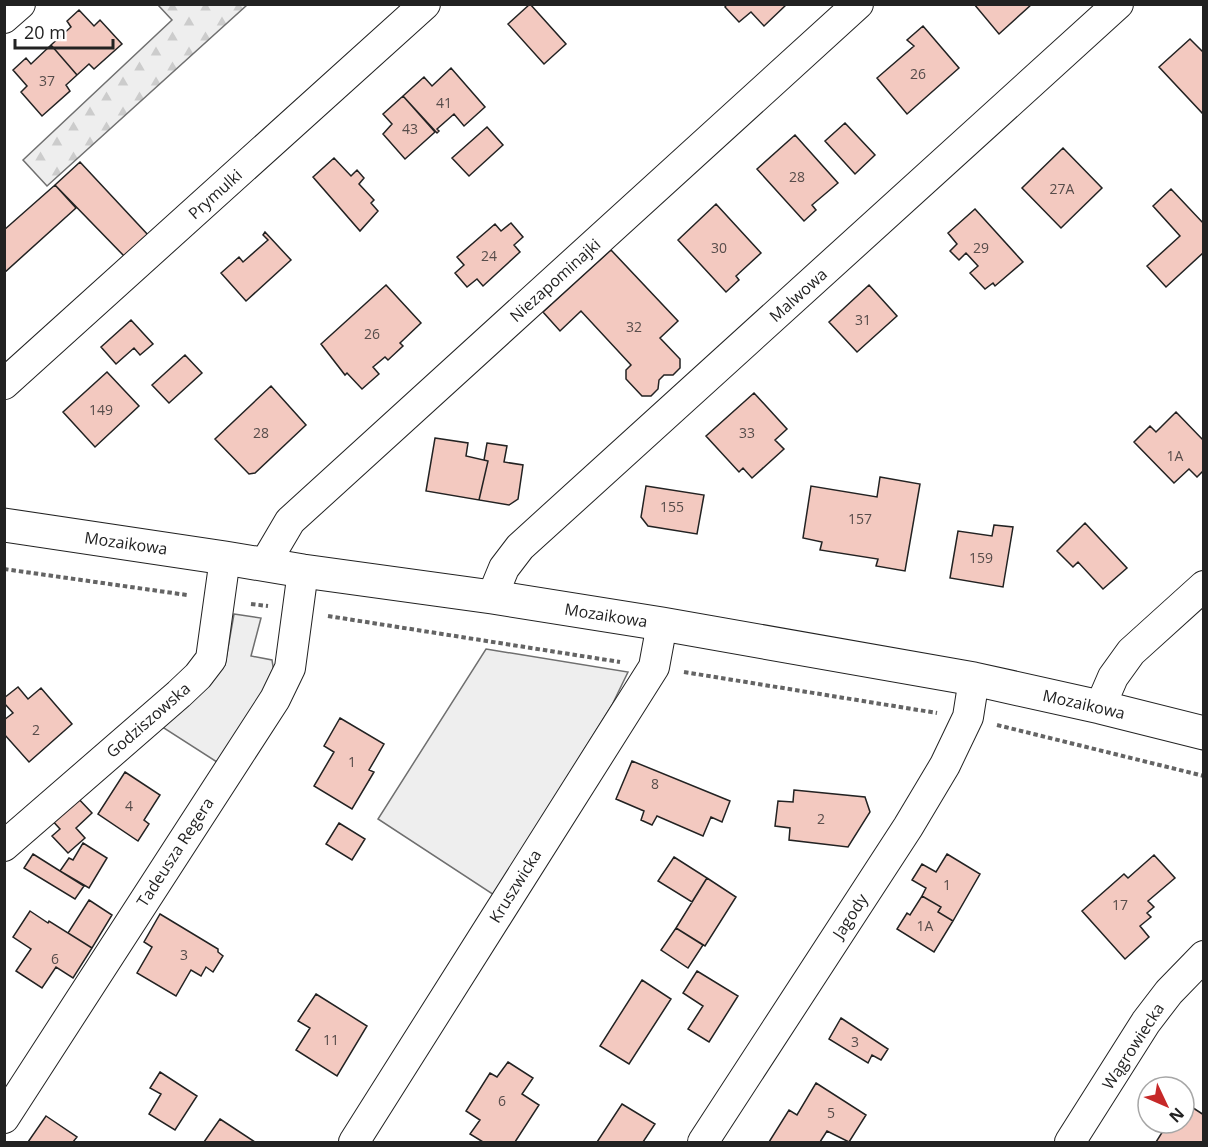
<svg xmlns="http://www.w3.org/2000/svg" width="1208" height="1147" viewBox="0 0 1208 1147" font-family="'Open Sans',sans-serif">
<defs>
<pattern id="forest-firs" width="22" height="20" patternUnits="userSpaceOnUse" patternTransform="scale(1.5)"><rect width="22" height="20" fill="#eee"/><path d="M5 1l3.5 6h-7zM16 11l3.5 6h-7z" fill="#ccc"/></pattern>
</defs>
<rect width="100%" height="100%" fill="#fff"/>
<path fill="#eee" stroke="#6f6f6f" stroke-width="1.5" d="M 234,614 L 261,618 L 251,656 L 272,660 L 274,673 L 220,764 L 156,723 L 225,665 Z
M 486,649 L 628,672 L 612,705 L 494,895 L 378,819 Z"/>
<path fill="url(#forest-firs)" stroke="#6f6f6f" stroke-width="1.5" d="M 158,5 L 247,5 L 47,186 L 23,160 L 172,20 Z"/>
<path fill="#f3c9c0" stroke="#222" stroke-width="1.5" d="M 530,4 L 566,44 L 544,64 L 508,24 Z
M 727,4 L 787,4 L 764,26 L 751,12 L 739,22 L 725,7 Z
M 974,4 L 1032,4 L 999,34 Z
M 79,10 L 94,26 L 100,20 L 122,44 L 94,69 L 89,64 L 77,75 L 51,45 L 71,27 L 67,21 Z
M 923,26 L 959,68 L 907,114 L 877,78 L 914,46 L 907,40 Z
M 1190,39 L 1204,53 L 1204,115 L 1159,67 Z
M 51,45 L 77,75 L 66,85 L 70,91 L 42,116 L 21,92 L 27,86 L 13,70 L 26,58 L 31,64 Z
M 451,68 L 485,107 L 464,126 L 454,114 L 437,129 L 439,131 L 437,133 L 403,96 L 424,77 L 432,86 Z
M 403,96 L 435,132 L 405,159 L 383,134 L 392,124 L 383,114 Z
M 845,123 L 875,155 L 855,174 L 825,141 Z
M 487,127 L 503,145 L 469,176 L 452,158 Z
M 795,135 L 838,183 L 812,205 L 816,210 L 804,221 L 757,169 Z
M 1063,148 L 1102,188 L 1061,228 L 1022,188 Z
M 334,158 L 351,176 L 357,170 L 364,178 L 359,184 L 374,200 L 371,203 L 378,211 L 360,231 L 313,177 Z
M 80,162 L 149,236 L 125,257 L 55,185 Z
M 55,185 L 76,208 L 4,273 L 4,230 Z
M 1171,189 L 1204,224 L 1204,252 L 1166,287 L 1147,266 L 1180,236 L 1153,206 Z
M 716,204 L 761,253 L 736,276 L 739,280 L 726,292 L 678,240 Z
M 975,209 L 1023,262 L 995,286 L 993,283 L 985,289 L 970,273 L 978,266 L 966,253 L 959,260 L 950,251 L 957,244 L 948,233 Z
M 511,223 L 523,237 L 514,245 L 520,252 L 483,286 L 477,279 L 467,287 L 455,273 L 464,265 L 457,257 L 495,224 L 501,231 Z
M 265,232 L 291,260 L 246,301 L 221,273 L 239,257 L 243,262 L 268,240 L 263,235 Z
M 611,250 L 678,321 L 660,338 L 680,359 L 680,368 L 673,375 L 664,375 L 659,380 L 658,389 L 651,396 L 642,396 L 626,379 L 626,370 L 631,365 L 581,311 L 560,331 L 543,312 Z
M 386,285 L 421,323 L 400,343 L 403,346 L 388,360 L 385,357 L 373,367 L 379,374 L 362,389 L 347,373 L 345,375 L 321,344 Z
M 869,285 L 897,316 L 857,352 L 829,322 Z
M 131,320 L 153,344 L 140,355 L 134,348 L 116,364 L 101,347 Z
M 185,355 L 202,373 L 169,403 L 152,385 Z
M 107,372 L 139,406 L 95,447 L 63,412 Z
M 271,386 L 306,425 L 255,473 L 249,474 L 215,439 Z
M 754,393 L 787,429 L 775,440 L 784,449 L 752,478 L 743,468 L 739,472 L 706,436 Z
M 1176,412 L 1204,441 L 1204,470 L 1197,477 L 1189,469 L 1174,483 L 1134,442 L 1150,426 L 1156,432 Z
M 435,438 L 468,443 L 466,456 L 488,461 L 479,500 L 426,491 Z
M 487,443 L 507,446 L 504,462 L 523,465 L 518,499 L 509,505 L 479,500 L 488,461 L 484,460 Z
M 880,477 L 920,484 L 905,571 L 876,566 L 878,559 L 820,550 L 822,542 L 803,538 L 811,486 L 877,497 Z
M 646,486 L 704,495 L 697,534 L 648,526 L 641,517 Z
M 1085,523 L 1127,568 L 1103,589 L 1078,562 L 1073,567 L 1057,551 Z
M 994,525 L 1013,527 L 1003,587 L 950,578 L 958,531 L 992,536 Z
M 18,687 L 28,699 L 41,688 L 72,724 L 29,762 L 4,734 L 4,720 L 13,713 L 4,703 L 4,698 Z
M 340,718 L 384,744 L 369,770 L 374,772 L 352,809 L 314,786 L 334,752 L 324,746 Z
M 632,761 L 730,801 L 722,822 L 711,817 L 703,836 L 657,816 L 652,825 L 641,820 L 644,811 L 616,799 Z
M 125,772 L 160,795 L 144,820 L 149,824 L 138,841 L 98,814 Z
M 794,790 L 865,797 L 870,812 L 848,847 L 789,840 L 790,828 L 775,826 L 778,801 L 793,802 Z
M 75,795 L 92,813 L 76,828 L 85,838 L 68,853 L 52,836 L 60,829 L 50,818 Z
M 339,823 L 365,839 L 352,860 L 326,844 Z
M 83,843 L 107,858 L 89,888 L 60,871 L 69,858 L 73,860 Z
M 33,854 L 84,886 L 75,899 L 24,868 Z
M 947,854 L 980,874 L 953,921 L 938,912 L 941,907 L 922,896 L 926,888 L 912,880 L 922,864 L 936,872 Z
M 1154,855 L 1175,878 L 1148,901 L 1154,907 L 1147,913 L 1151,917 L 1140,926 L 1149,937 L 1125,959 L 1082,911 L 1124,874 L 1128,878 Z
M 674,857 L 707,878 L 692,902 L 658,881 Z
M 707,878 L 736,897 L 705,946 L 676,928 Z
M 922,896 L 941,907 L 938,912 L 953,921 L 934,952 L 897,929 L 907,913 L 910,915 Z
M 89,900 L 112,915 L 92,948 L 68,933 Z
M 30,911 L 48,923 L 49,921 L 92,948 L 73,978 L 56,967 L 42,988 L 16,971 L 31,949 L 13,937 Z
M 160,914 L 218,949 L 218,952 L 223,956 L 213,972 L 206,967 L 201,976 L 191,970 L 176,996 L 137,973 L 152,947 L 144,942 Z
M 676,928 L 703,945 L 688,968 L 661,950 Z
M 697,971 L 738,996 L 709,1042 L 688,1029 L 703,1006 L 683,993 Z
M 642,980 L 671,999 L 629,1064 L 600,1046 Z
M 316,994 L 367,1026 L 337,1076 L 296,1050 L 310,1028 L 298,1021 Z
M 841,1018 L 888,1049 L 881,1060 L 872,1055 L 868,1063 L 829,1039 Z
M 508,1062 L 533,1078 L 522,1094 L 539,1105 L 515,1142 L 483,1142 L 470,1134 L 480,1120 L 466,1111 L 490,1073 L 497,1077 Z
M 160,1072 L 197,1096 L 175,1130 L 149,1114 L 161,1094 L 150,1088 Z
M 816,1083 L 866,1115 L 849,1142 L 827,1131 L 820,1142 L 769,1142 L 789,1110 L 797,1115 Z
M 1184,1102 L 1204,1115 L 1204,1142 L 1156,1142 L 1168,1123 L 1184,1123 Z
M 622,1104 L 655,1124 L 643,1142 L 597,1142 Z
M 46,1116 L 77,1137 L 73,1142 L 28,1142 Z
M 220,1119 L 255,1142 L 204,1142 Z"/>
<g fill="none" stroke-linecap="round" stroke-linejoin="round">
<g stroke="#222" stroke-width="32">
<path id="minor" d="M 4,18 L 20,4
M 4,384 L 425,4
M 264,565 L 290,521 L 858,4
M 492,597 L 504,568 L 520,547 L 1118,4
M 1100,707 L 1113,677 L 1131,652 L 1204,586
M 4,846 L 179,694 L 198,676 L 211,659 L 225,558
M 4,1118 L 275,699 L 290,668 L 303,571
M 354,1142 L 654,667 L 662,624
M 703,1142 L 908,827 L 945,765 L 968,717 L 974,679
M 1070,1142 L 1146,1022 L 1169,992 L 1204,956"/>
</g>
<g stroke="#222" stroke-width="35">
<path id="tertiary" d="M 4,525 L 225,558 L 303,571 L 492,597 L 662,624 L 974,679 L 1100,707 L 1204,733"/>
</g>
<path stroke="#646464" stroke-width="4" stroke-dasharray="4.5 3" stroke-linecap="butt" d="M 4,569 L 187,595
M 251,604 L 268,606
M 328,616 L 620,662
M 684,672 L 937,713
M 997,725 L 1204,776"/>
<use href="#minor" stroke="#fff" stroke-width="30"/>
<use href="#tertiary" stroke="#fff" stroke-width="33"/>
</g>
<g text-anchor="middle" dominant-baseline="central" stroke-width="4.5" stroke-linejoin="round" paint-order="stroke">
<g font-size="14" fill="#564c4a">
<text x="918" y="73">26</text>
<text x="47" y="80">37</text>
<text x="444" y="102">41</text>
<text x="410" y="128">43</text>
<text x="797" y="176">28</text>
<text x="1062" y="188">27A</text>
<text x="719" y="247">30</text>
<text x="981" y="247">29</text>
<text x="489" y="255">24</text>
<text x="863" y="319">31</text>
<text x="634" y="326">32</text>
<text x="372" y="333">26</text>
<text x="101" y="409">149</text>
<text x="261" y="432">28</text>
<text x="747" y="432">33</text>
<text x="1175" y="455">1A</text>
<text x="672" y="506">155</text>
<text x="860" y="518">157</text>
<text x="981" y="557">159</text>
<text x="36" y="729">2</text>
<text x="352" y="761">1</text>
<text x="655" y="783">8</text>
<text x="129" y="805">4</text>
<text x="821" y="818">2</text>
<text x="947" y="884">1</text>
<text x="1120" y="904">17</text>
<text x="925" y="925">1A</text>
<text x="184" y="954">3</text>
<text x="55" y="958">6</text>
<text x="331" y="1039">11</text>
<text x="855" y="1041">3</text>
<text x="502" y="1100">6</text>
<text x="831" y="1112">5</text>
</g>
<g font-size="16" fill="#222" stroke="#fff">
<text transform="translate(215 194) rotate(-42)">Prymulki</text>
<text transform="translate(555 280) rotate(-42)">Niezapominajki</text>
<text transform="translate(798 295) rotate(-42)">Malwowa</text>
<text transform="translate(126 543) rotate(8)">Mozaikowa</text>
<text transform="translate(606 615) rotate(9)">Mozaikowa</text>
<text transform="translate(1084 704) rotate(13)">Mozaikowa</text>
<text transform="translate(148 720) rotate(-41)">Godziszowska</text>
<text transform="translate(175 852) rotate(-57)">Tadeusza Regera</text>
<text transform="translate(515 886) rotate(-58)">Kruszwicka</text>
<text transform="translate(850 916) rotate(-57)">Jagody</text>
<text transform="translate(1133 1046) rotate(-57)">Wągrowiecka</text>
</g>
</g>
<rect width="1208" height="1147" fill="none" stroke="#222222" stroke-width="12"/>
<g transform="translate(1166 1105) rotate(134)"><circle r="28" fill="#ffffff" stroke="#a7a7a7" stroke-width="1.5"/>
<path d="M0-4.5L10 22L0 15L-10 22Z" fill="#c62828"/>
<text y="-9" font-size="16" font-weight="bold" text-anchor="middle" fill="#222222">N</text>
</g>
<path d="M15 39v9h98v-9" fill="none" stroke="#222222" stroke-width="3"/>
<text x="24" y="39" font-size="18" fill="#222222" stroke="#ffffff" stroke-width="4.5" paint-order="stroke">20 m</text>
</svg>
